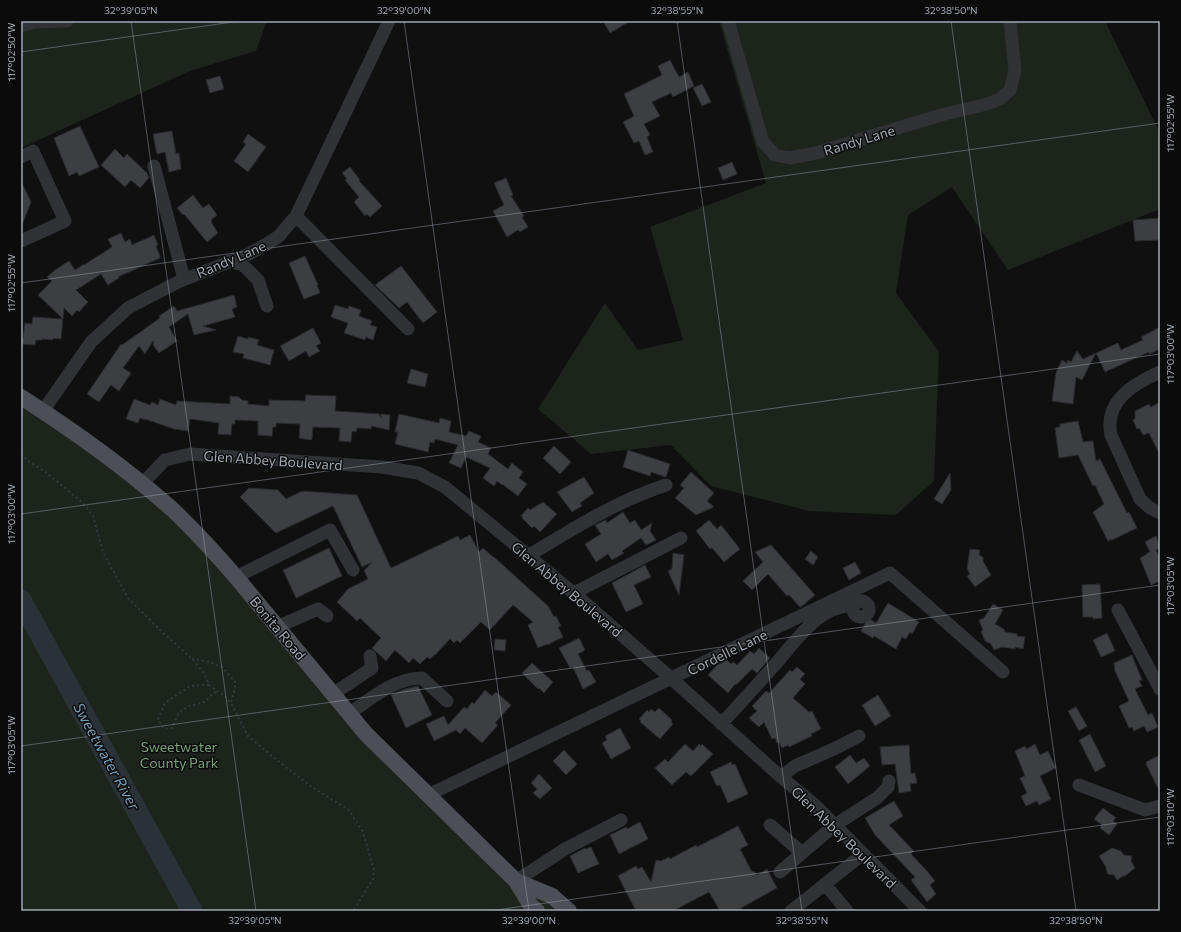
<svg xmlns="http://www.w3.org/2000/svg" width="1181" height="932" viewBox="0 0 1181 932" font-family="Commissioner,sans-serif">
<rect width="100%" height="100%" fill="#101011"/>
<path fill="#1c241c" d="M 21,21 L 267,21 L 256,51 L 190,71 L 21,148 Z
M 719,21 L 1105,21 L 1160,133 L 1160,209 L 1008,270 L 952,187 L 908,215 L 896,293 L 939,352 L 934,481 L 896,515 L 809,511 L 711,486 L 671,445 L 591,454 L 538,409 L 605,303 L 638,350 L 683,340 L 650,227 L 766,183 Z
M 21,397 L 142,483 L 333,694 L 558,911 L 21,911 Z"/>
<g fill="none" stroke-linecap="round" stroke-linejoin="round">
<path stroke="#283237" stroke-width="21" d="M 21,600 L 192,911"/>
</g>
<path fill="#3c3e41" stroke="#2a2a2d" d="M 603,21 L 630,21 L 610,33 Z
M 670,60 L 679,77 L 688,72 L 694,86 L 673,97 L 671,93 L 652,102 L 660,116 L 644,124 L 650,135 L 647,137 L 653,152 L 645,155 L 639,141 L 634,143 L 623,122 L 634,116 L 624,94 L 662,75 L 658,66 Z
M 220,76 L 224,89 L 210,93 L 206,80 Z
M 702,84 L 711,102 L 702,106 L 693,88 Z
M 80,126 L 99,167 L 79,176 L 77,172 L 69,176 L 54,138 Z
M 172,131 L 176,154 L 179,153 L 181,169 L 169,172 L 165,152 L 157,154 L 153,134 Z
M 248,134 L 266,147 L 248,172 L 234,161 L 246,144 L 243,142 Z
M 115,149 L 124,158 L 127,154 L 147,173 L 149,178 L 140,188 L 131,180 L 125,187 L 101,165 Z
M 732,162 L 737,174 L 723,180 L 718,168 Z
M 350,167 L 360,180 L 359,181 L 382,206 L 370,217 L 367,214 L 365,216 L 354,202 L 359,197 L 345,180 L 347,179 L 342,173 Z
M 506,178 L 513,195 L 511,196 L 524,216 L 522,217 L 528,227 L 520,232 L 518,230 L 507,237 L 493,211 L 504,205 L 494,183 Z
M 21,181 L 31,202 L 22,225 L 21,225 Z
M 193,195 L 203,208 L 209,204 L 217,215 L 211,220 L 212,221 L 211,222 L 218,233 L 207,242 L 184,214 L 183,215 L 177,208 Z
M 1160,218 L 1160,240 L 1135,241 L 1133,220 Z
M 121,233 L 125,242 L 130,239 L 132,245 L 154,235 L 158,245 L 156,246 L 160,256 L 160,258 L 118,277 L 119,278 L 108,285 L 101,274 L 76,290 L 88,302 L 79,312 L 77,310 L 72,316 L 64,308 L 61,339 L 53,338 L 53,340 L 42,339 L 42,340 L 36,340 L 35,345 L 22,344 L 25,323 L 32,324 L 33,317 L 63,319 L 38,295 L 52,281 L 47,277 L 55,270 L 69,261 L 75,270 L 84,264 L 84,265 L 112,247 L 108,239 Z
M 305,256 L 318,285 L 317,285 L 320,293 L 304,299 L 289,263 Z
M 401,266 L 437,312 L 423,323 L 407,302 L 399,308 L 375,285 Z
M 234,295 L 237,307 L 232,309 L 235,317 L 203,326 L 216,330 L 194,335 L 188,314 L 169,327 L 177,341 L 159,353 L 153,345 L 154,342 L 153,341 L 145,354 L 139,346 L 123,368 L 131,373 L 119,391 L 111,385 L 99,402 L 87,394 L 121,344 L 122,345 L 160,318 L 159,316 L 174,306 L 177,311 Z
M 335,305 L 348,309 L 349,306 L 361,310 L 359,316 L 372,321 L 370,325 L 377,327 L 373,340 L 366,337 L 365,340 L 344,333 L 348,323 L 331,317 Z
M 1160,327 L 1160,349 L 1149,354 L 1149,352 L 1105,372 L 1096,353 L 1118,343 L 1121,350 L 1143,340 L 1141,337 Z
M 313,328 L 321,343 L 316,346 L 320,351 L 309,357 L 306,351 L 289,361 L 280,346 Z
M 238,336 L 248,339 L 248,337 L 259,340 L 257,345 L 274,350 L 270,365 L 243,358 L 244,354 L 233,352 Z
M 1077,351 L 1083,359 L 1096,353 L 1082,380 L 1076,377 L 1073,404 L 1052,401 L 1056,373 L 1062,360 L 1067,363 L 1068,360 L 1071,362 Z
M 411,369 L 428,374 L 425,387 L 407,383 Z
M 306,395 L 336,396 L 335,411 L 379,414 L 381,418 L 381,414 L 390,415 L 389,430 L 371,426 L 371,429 L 357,428 L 356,432 L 352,431 L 351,442 L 339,441 L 340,428 L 313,427 L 312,439 L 310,440 L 299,438 L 300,424 L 276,423 L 276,427 L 273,427 L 272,436 L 269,436 L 258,435 L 258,421 L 235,420 L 235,424 L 232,424 L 231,435 L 218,434 L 219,423 L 190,419 L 188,431 L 174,429 L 145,419 L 145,420 L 140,418 L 138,423 L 126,419 L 134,399 L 150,405 L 152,402 L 158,405 L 160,399 L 176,405 L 177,401 L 230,404 L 230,396 L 239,397 L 242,400 L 248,401 L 248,404 L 269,406 L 269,400 L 305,401 Z
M 1160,402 L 1160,455 L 1149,433 L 1143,435 L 1139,428 L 1137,429 L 1133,420 L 1135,419 L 1135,411 L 1149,404 L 1151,407 Z
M 399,414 L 439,423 L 440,418 L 451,421 L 449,432 L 466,436 L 469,431 L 481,436 L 478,442 L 491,448 L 488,454 L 508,469 L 512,463 L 523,472 L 519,478 L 527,484 L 518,496 L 502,484 L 502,485 L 497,481 L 494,486 L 491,484 L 483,478 L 490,468 L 466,457 L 461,468 L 449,463 L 458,445 L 435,439 L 434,443 L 430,442 L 428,452 L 395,444 L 398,432 L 395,432 Z
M 1078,421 L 1083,442 L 1093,441 L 1096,461 L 1100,459 L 1127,513 L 1129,512 L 1137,528 L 1112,540 L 1112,539 L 1108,541 L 1093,512 L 1104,504 L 1095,485 L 1093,486 L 1078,455 L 1059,458 L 1055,428 L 1060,427 L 1060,424 Z
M 554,446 L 571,462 L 560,474 L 543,458 Z
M 628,450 L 670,464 L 666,477 L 651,472 L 650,476 L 623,467 Z
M 691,472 L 714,493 L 707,501 L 714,507 L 696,515 L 675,498 L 684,488 L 680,485 Z
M 950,473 L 951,490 L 942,504 L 934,499 Z
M 584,477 L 594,493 L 580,503 L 582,506 L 572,512 L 557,492 Z
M 249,488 L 278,490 L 286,499 L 302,491 L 357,495 L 391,568 L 458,536 L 460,540 L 470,535 L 479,552 L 483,548 L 493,557 L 494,557 L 548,606 L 554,617 L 556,616 L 561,626 L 558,627 L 563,637 L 547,645 L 547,644 L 538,648 L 528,625 L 533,622 L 513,605 L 490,630 L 481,622 L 460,643 L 457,640 L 454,643 L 450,639 L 435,655 L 434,655 L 430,659 L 427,657 L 420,664 L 413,658 L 409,663 L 395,650 L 386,661 L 372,648 L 381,638 L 360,618 L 357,621 L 337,602 L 348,589 L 368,579 L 364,571 L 372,562 L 362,567 L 333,506 L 276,533 L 240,497 Z
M 543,502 L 557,514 L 540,532 L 534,526 L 532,528 L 522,518 L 523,517 L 521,516 L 528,508 L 530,510 Z
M 623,512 L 630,523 L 635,520 L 641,530 L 652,523 L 650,531 L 656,540 L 646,545 L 641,538 L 622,551 L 624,553 L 612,560 L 608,554 L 596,562 L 585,544 L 601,534 L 595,525 L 606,520 L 607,523 Z
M 709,520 L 717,529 L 721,525 L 740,549 L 724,562 L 712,548 L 710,549 L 696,531 Z
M 1156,536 L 1160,546 L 1160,548 L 1156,550 L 1160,558 L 1160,581 L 1151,585 L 1140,558 L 1147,554 L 1147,553 L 1150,552 L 1145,542 Z
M 771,545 L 815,595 L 802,606 L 800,607 L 789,595 L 787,596 L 768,574 L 752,590 L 743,581 L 763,562 L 755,552 Z
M 329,548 L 342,576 L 296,598 L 283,570 Z
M 970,549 L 980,550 L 979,555 L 983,557 L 983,561 L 991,575 L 975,587 L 967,576 L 970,574 L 967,569 Z
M 811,551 L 818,557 L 813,565 L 805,559 Z
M 673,553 L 684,555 L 679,595 L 668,571 L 672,569 Z
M 855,562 L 861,573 L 849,580 L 843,568 Z
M 645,565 L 651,577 L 634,585 L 643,604 L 626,612 L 612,583 Z
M 1100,584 L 1102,618 L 1093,619 L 1093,617 L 1083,617 L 1082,585 Z
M 888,603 L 919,622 L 912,634 L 910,632 L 906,639 L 902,637 L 896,649 L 874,636 L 873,638 L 861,631 L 868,618 L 876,623 Z
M 993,604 L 1003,610 L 995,624 L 1004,629 L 1005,632 L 1017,634 L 1017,636 L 1025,637 L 1023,649 L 1015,647 L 1015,649 L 1002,647 L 994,650 L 991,644 L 985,641 L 981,631 L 983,630 L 979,620 L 984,618 Z
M 1107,633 L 1115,651 L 1101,657 L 1093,640 Z
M 579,638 L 585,650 L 578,654 L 587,671 L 589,670 L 596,682 L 583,689 L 573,667 L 570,668 L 559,648 Z
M 495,639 L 506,640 L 505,651 L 494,650 Z
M 759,648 L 770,658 L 757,673 L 752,669 L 736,685 L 735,684 L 728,693 L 708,675 L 717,665 L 727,660 L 731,664 L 733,662 L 737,665 L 750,651 L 754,654 Z
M 1132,655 L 1142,680 L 1139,681 L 1142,686 L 1135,689 L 1148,715 L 1152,713 L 1158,727 L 1147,732 L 1144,726 L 1134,731 L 1132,727 L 1129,728 L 1119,706 L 1129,701 L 1115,671 L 1114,663 Z
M 532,663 L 553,682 L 544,693 L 539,688 L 538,689 L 522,673 Z
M 797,667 L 805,674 L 800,679 L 805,684 L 793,698 L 809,712 L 812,711 L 821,729 L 811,734 L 812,736 L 789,747 L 788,745 L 782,748 L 779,742 L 777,743 L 775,738 L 772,739 L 764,722 L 759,727 L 749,718 L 757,711 L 752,706 L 766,691 L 769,693 L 790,670 L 792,672 Z
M 418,686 L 432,715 L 406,728 L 391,695 L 405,689 Z
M 485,690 L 492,696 L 496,692 L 511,705 L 495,723 L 498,725 L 482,743 L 465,728 L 460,734 L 456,730 L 434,741 L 434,740 L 426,724 L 444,716 L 448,725 L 464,707 L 467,709 L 472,702 L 474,704 Z
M 878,695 L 891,716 L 875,726 L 862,705 Z
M 1076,707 L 1087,726 L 1079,731 L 1068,711 Z
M 659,708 L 672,720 L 671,722 L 673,724 L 660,739 L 640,722 L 641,720 L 639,719 L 647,710 L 649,712 L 651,709 L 655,712 Z
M 620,728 L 631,748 L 611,759 L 602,743 L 607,740 L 605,736 Z
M 1090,734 L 1106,766 L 1095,772 L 1079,740 Z
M 685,744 L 693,751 L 699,744 L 701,746 L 702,744 L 713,754 L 691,776 L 686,772 L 672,785 L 655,768 L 665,759 L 668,762 Z
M 1035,744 L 1040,755 L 1048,751 L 1056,768 L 1040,776 L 1051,799 L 1039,805 L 1037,801 L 1026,806 L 1021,796 L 1027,793 L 1020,778 L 1025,776 L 1015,751 L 1025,746 L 1027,749 Z
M 909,745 L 911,774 L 915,773 L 917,783 L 910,784 L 911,791 L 899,793 L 895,764 L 882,765 L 880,747 Z
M 564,750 L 577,764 L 566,775 L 553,761 Z
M 850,755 L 856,763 L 864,758 L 870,766 L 848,784 L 835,767 Z
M 1160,755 L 1160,792 L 1146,764 L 1147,763 L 1146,762 Z
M 731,762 L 732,765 L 735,764 L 748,794 L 728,803 L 720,785 L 717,786 L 710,772 Z
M 539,774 L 552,788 L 540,799 L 533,793 L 537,789 L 531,783 Z
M 894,801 L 903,816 L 889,825 L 914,851 L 911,854 L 927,871 L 935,881 L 930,885 L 936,894 L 927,902 L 911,880 L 915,877 L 875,835 L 865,818 Z
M 1103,808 L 1116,818 L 1113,821 L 1117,824 L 1109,835 L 1100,828 L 1102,825 L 1094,819 Z
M 640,822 L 648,839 L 619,854 L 610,835 L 626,827 L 627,829 Z
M 738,826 L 748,845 L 740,849 L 752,872 L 754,871 L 757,875 L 767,869 L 777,888 L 741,908 L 742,911 L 720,911 L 709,892 L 673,911 L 636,911 L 618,876 L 636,866 L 638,869 L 642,867 L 651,882 L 656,860 L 661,861 L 669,857 L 670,859 L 696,845 L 697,847 Z
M 591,847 L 599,864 L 578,873 L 570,856 L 585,848 L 586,849 Z
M 1112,848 L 1121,851 L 1124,855 L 1132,856 L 1131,861 L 1135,868 L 1125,876 L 1123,876 L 1117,880 L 1114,875 L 1108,874 L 1106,870 L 1106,867 L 1099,856 Z"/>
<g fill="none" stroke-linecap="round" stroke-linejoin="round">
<path stroke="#36393d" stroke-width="2" stroke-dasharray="2 3" stroke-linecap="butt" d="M 21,454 L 28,461 L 44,471 L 82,502 L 93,516 L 103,552 L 128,598 L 158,628 L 192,659 L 204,673 L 209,685 L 217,691 L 224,695 L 231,703 L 248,736 L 273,757 L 312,787 L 349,810 L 363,832 L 374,870 L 373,879 L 353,911
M 192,659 L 209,662 L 222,667 L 236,683 L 231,703
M 209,685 L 190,686 L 165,703 L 158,719 L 164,729 L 172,728 L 179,712 L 189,706 L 205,702 L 210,696 L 217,691"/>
<path stroke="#303236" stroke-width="13" d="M 728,21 L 763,142 L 775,155 L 790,158 L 816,153 L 941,115 L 987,104 L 1000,99 L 1010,90 L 1015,71 L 1010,21
M 21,26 L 34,22 L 67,21
M 21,157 L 33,151 L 65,221 L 21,241
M 154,166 L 184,279
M 296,216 L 408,329
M 229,261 L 243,265 L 258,280 L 267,306
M 1160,372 C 1133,384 1104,401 1111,435 L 1140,499 L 1150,508 L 1160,513
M 43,411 L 91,342 L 128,308 L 178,282 L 249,254 L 270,242 L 279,236 L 296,216 L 389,21
M 142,484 L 165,460 L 190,454 L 382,467 L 418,473 L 445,487 L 577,596 L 672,679 L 781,777 L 816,806 L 920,911
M 528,556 C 572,529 617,501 666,485
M 236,577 L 330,530 L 353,570
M 574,593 L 681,538
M853 609a8 8 0 1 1 16 0a8 8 0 1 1-16 0Z
M 1118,610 L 1160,689
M 277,627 L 318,609 L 327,616
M 333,694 L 372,668 L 370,656
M 349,714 C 371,698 395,678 422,678 L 447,701
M 721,724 C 739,705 756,686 773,667 C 793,645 811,615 841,607 C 845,606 850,606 853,606
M 781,777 L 795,766 L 836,748 L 859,736
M 1079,785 L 1145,810 L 1160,806
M 428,795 L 890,573 L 1003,672
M 770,825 L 802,853 L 835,825 L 877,798 L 888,787 L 889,781
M 780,872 L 802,853
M 516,881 L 565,849 L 621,820
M 825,884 L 847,911
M 791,911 L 863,854"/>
<path stroke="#4c4f56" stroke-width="16" d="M 21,397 C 74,431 126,468 173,510 C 195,531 216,554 236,577 L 366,734 L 516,881 L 531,906 L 537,911
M 516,881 L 552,896 L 569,911"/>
</g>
<path fill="none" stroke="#a0a8b3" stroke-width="1" stroke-opacity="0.45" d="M 131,21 L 256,911M 404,21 L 529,911M 677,21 L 802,911M 951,21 L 1076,911M 21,52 L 240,21M 21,283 L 1160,123M 21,514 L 1160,354M 21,746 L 1160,585M 489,911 L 1160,817"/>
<g text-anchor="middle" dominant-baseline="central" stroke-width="3" stroke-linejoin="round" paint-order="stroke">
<g font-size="14" fill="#a0a8b3" stroke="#0b0b0c">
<text transform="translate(859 140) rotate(-17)">Randy Lane</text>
<text transform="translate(231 259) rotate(-23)">Randy Lane</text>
<text transform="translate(273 460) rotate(4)">Glen Abbey Boulevard</text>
<text transform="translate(567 589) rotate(40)">Glen Abbey Boulevard</text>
<text transform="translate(278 628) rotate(50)">Bonita Road</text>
<text transform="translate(727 652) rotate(-26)">Cordelle Lane</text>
<text transform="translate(844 837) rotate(44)">Glen Abbey Boulevard</text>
</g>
<g font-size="14" fill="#78a075" stroke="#0b0b0c">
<text x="179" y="746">Sweetwater<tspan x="179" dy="16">County Park</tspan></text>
</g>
<g font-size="15" font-style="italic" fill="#749cb1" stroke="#0b0b0c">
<text transform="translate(107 756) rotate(61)">Sweetwater River</text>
</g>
</g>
<rect width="1181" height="932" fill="none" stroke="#0b0b0c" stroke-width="44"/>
<rect x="22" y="22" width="1137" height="888" fill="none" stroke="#a0a8b3" stroke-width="1.5"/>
<g font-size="10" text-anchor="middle" fill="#a0a8b3">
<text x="131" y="14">32°39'05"N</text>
<text x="404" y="14">32°39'00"N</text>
<text x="677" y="14">32°38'55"N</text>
<text x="951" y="14">32°38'50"N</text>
<text transform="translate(11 52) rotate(-90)" y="4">117°02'50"W</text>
<text transform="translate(1170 123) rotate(-90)" y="4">117°02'55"W</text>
<text transform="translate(11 283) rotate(-90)" y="4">117°02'55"W</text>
<text transform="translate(1170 354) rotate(-90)" y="4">117°03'00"W</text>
<text transform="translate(11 514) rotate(-90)" y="4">117°03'00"W</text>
<text transform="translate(1170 586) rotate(-90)" y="4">117°03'05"W</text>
<text transform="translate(11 745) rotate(-90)" y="4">117°03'05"W</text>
<text transform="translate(1170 817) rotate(-90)" y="4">117°03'10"W</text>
<text x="255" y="924">32°39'05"N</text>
<text x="529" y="924">32°39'00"N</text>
<text x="802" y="924">32°38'55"N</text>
<text x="1076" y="924">32°38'50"N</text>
</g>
</svg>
